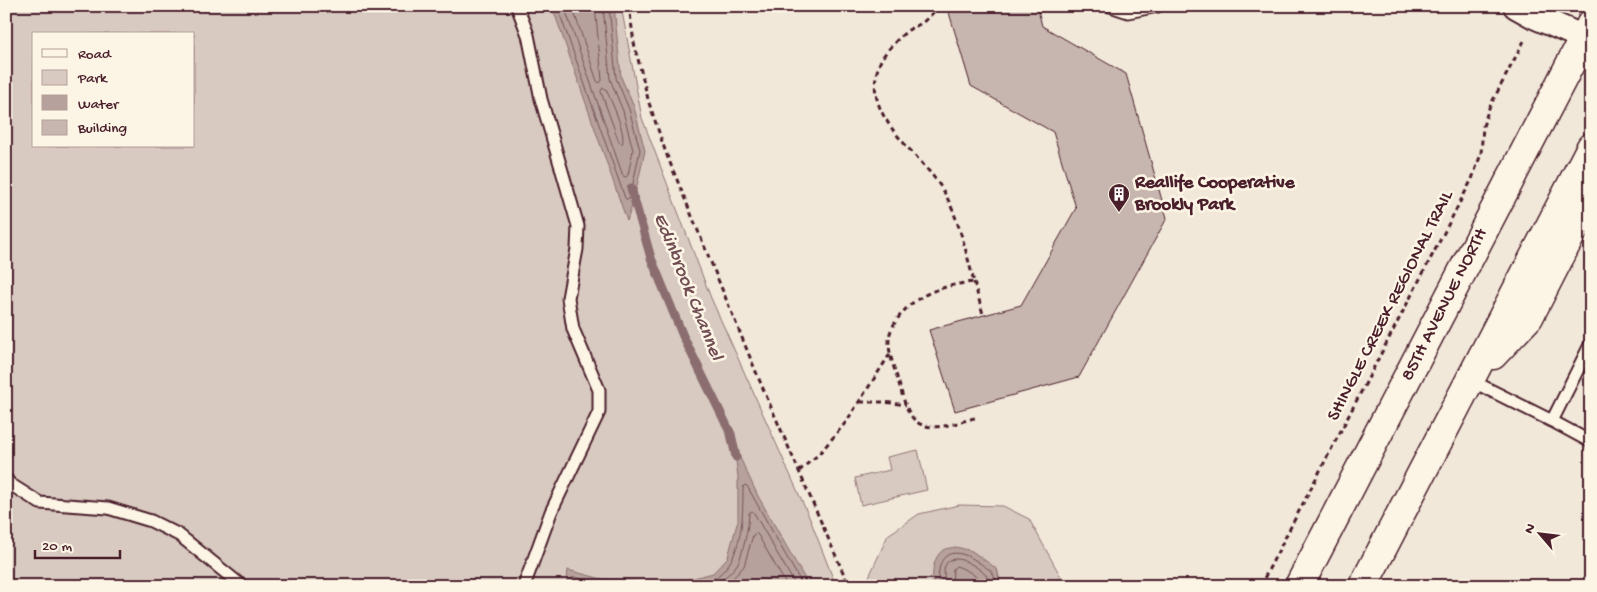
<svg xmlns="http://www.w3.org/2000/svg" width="1597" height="592" viewBox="0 0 1597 592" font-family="'Gochi Hand',sans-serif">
<rect width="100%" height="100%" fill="#f1e8da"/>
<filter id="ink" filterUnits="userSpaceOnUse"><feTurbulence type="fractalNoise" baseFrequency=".02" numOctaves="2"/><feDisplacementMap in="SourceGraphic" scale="10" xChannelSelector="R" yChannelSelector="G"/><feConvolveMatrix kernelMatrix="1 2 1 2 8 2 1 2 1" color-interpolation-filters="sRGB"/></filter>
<g filter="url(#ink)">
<path fill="#d8cac0" stroke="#917476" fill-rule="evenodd" d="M 6,6 L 621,6 L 642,118 L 711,298 L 810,519 L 836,586 L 6,586 ZM 34,34 L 194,34 L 194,146 L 34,146 Z
M 918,450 L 927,490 L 861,505 L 855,478 L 890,470 L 887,457 Z
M 959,505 L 1003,506 L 1029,519 L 1066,586 L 1001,586 L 997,569 L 933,581 L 934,586 L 868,586 L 868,579 L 888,535 L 919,514 Z"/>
<path fill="#b6a19c" stroke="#8b6d6f" d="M 552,6 L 614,6 L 621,77 L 634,107 L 645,151 L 634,199 L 627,221 Z
M 734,445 L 758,496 L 809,586 L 566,586 L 568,570 L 602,579 L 657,582 L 690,579 L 713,573 L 728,557 L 738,520 L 738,477 Z
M 956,547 L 972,551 L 997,569 L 1001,586 L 934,586 C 931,575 933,557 943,550 C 946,548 952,548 956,547 Z"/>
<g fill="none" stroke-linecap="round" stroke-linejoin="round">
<path stroke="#755358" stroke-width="1" d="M 557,6 L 625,198 L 627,200 L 630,198 L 640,150 L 629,109 L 616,78 L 609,6
M 564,6 L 623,176 L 626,177 L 628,175 L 633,150 L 623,111 L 610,79 L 603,6
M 572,6 L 597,81 L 600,83 L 602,80 L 595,6
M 603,88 L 606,89 C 611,101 627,134 622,144 L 619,142 L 601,92 Z
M 571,586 L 572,578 L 574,577 L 601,584 L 627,586
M 670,586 C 682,584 705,583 716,577 C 743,559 743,516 743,487 L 745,485 L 747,486 L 803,586
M 707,586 C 719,583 731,574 738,563 C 743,554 749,524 749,513 L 752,511 L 754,513 L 796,586
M 726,586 L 744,566 L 753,535 L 756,533 L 758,535 L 787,586
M 939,586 C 935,550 955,545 981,564 C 985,567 991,570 993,574 C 995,577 995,582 996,586
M 945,586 C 945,580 943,571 945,566 C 952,549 978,567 986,575 C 988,578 989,582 990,586
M 952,586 L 953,569 L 956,566 C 965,569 980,576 982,586"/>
<path stroke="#8b6d6f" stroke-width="9" d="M 631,188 L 651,258 L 683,336 L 731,434 L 736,457"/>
</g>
<path fill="#c7b6af" stroke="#4a1f2b" d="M 947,6 L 1037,6 L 1042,26 L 1126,74 L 1167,218 L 1079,377 L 955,411 L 929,330 L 1021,305 L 1076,208 L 1053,132 L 971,86 Z"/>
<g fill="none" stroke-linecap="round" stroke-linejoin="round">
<g stroke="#4a1f2b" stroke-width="15">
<path id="lane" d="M 517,6 L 528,35 L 541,99 L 578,226 L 577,249 L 568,298 L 573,329 L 599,390 L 599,412 L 551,512 L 524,586
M 1110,6 L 1128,12 L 1158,6
M 1470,380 L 1552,421 L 1591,442
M 1552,421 L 1591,343
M 6,479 L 10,484 L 40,503 L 108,508 L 151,521 L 179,535 L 242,586"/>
</g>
<g stroke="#4a1f2b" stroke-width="28">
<path id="street" d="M 1516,6 L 1534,16 L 1584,38"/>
</g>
<g stroke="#4a1f2b" stroke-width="31">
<path id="secondary" d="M 1493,355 L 1529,317 L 1591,196
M 1299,586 L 1591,24
M 1363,586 L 1591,147"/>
</g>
<path stroke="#4a1f2b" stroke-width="3" stroke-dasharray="5 4" stroke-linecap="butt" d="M 629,6 L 634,43 L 649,103 L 666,153 L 761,384 L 849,586
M 940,6 C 933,12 927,20 920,24 C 917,26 913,27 910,29 C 902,34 885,52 881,60 C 856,116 919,149 944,192 C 959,219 966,252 974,282 C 943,285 914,294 896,321 C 893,326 889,333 889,339 C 888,355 896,372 900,387 C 904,401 908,419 922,425 C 939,431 962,421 978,417
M 974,282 L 983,314
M 860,402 L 884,402 L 906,405
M 799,471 L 820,453 L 846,422 L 890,354
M 1260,586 L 1472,179 L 1481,154 L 1483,126 L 1489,108 L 1525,39"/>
<use href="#lane" stroke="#fcf5e5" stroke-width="11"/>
<use href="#street" stroke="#fcf5e5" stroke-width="24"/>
<use href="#secondary" stroke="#fcf5e5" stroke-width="28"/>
</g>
</g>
<defs>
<g id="building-pin" transform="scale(1.125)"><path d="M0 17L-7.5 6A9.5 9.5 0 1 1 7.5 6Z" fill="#4a1f2b" stroke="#fcf5e5"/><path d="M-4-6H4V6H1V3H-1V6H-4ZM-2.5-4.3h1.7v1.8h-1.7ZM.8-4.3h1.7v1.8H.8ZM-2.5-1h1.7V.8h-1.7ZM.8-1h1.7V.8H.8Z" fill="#fff"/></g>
</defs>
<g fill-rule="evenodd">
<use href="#building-pin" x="1119" y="194"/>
</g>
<g text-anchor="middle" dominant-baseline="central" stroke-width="5" stroke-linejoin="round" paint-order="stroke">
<g font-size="19" font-weight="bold" fill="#4a1f2b" stroke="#fcf5e5" text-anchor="start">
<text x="1135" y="183">Reallife Cooperative<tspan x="1135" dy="22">Brookly Park</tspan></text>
</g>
<g font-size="19" fill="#4a1f2b" stroke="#fcf5e5">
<text transform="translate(1445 305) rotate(-63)">85TH AVENUE NORTH</text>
<text transform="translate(1391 306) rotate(-63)">SHINGLE CREEK REGIONAL TRAIL</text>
</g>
<g font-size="20" font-style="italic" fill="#704c53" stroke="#fcf5e5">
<text transform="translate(687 287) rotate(68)">Edinbrook Channel</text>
</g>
</g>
<rect width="1597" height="592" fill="none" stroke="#fcf5e5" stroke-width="25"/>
<rect x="12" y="12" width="1572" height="567" fill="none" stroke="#4a1f2b" stroke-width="2" filter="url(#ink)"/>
<rect x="32" y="32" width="162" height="115" fill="#fcf5e5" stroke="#b59f9b"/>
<rect x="42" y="49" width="25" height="8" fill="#fcf5e5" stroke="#b59f9b"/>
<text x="78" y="58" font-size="15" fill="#4a1f2b">Road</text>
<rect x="42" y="70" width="25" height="15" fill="#d8cac0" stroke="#b59f9b"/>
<text x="78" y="82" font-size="15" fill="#4a1f2b">Park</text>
<rect x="42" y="95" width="25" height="15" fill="#b6a19c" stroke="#b59f9b"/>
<text x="78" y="108" font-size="15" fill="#4a1f2b">Water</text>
<rect x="42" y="120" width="25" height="15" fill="#c7b6af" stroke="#b59f9b"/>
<text x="78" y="132" font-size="15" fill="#4a1f2b">Building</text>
<g transform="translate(1540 534) rotate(298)" stroke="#fcf5e5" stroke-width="4" paint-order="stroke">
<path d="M0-4L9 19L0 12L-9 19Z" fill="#4a1f2b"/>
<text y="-8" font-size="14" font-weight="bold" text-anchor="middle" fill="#4a1f2b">N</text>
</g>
<path d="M35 550v8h85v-8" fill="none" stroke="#4a1f2b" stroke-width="2.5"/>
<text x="42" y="550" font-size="15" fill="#4a1f2b" stroke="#fcf5e5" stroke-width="4" paint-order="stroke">20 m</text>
</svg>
